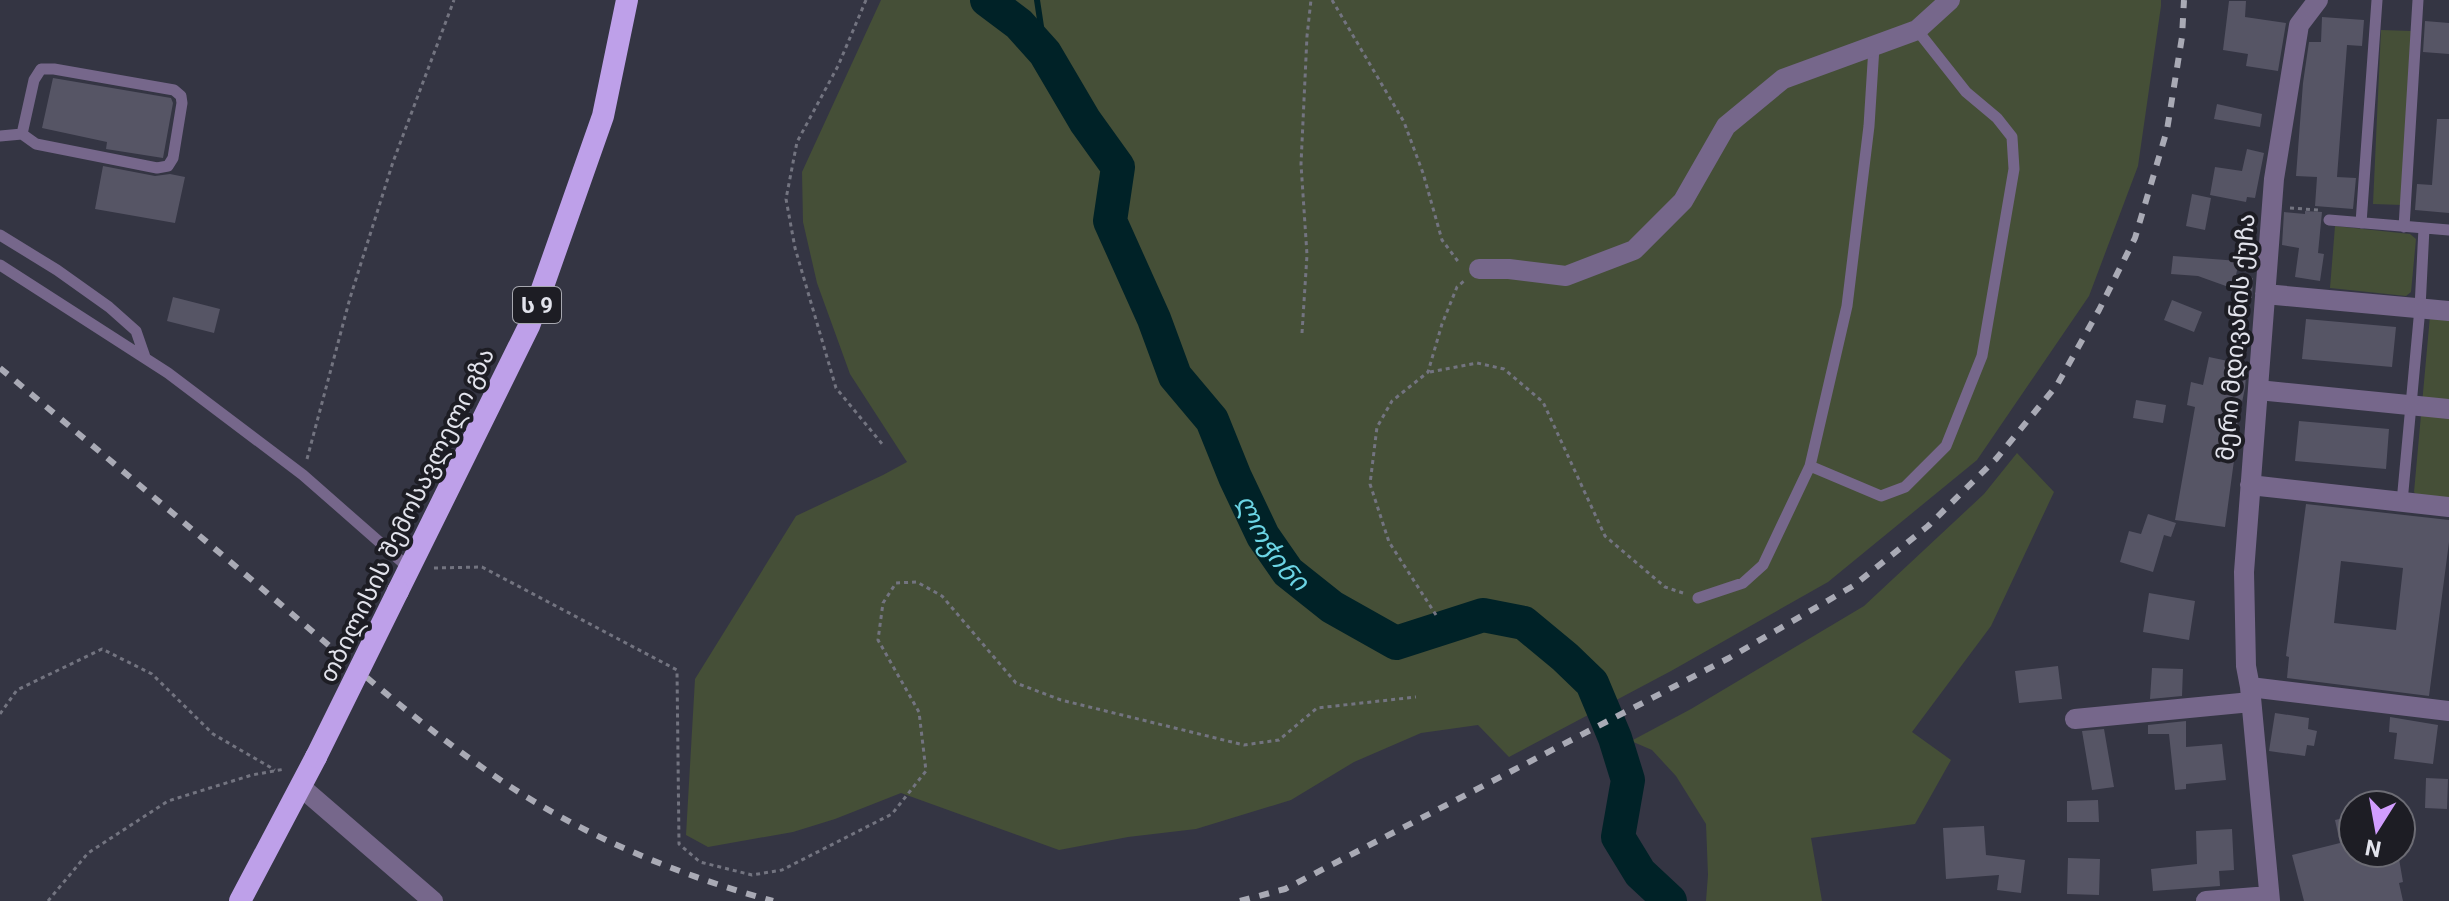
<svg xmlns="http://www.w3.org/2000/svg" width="2449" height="901" viewBox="0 0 2449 901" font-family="Roboto,'Noto Sans Georgian',sans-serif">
<rect width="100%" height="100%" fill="#343543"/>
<path fill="#454f37" d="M 881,0 L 2161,0 L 2161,6 L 2138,166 L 2089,296 L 1977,460 L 1828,582 L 1671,671 L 1509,757 L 1478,725 L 1421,733 L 1354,762 L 1291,800 L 1196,829 L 1128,837 L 1059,850 L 901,793 L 835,819 L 793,832 L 708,847 L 686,835 L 695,679 L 796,516 L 883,475 L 907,462 L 850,374 L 817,283 L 803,222 L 802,172 Z
M 2381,30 L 2411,31 L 2403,205 L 2373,204 Z
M 2335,226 L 2410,234 L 2416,239 L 2411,292 L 2406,296 L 2330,288 Z
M 2430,316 L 2449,318 L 2449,502 L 2419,498 L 2414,492 Z
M 2017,453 L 2054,492 L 1991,626 L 1912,732 L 1951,760 L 1915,824 L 1811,838 L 1822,901 L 1706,901 L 1708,875 L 1706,824 L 1676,776 L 1652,750 L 1631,741 L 1691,709 L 1864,606 L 1984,494 Z"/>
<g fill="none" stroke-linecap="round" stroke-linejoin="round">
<path stroke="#002227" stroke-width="6" d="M 1037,0 L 1045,53"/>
<path stroke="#002227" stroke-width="34" id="s1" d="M 987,0 L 1019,24 L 1045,53 L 1085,121 L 1118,167 L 1110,221 L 1154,319 L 1175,376 L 1212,420 L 1235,477 L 1263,536 L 1288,572 L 1332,607 L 1396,643 L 1483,615 L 1524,623 L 1565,657 L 1592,683 L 1615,738 L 1628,780 L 1618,837 L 1640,873 L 1670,901"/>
</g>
<path fill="#565565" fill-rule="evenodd" d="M 2229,1 L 2246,1 L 2245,17 L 2286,23 L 2278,71 L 2246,66 L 2248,54 L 2223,50 Z
M 2322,17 L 2364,20 L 2362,46 L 2347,45 L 2337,177 L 2356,178 L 2353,209 L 2315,206 L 2317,177 L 2296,176 L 2303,83 L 2309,42 L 2321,42 Z
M 2425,21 L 2449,23 L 2449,54 L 2423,52 Z
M 53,78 L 171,98 L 173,103 L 163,158 L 106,149 L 107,142 L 42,128 Z
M 2217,104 L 2262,114 L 2260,127 L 2214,119 Z
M 2437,119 L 2449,119 L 2449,213 L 2415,210 L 2417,184 L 2432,185 Z
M 2247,149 L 2264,153 L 2255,198 L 2247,197 L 2246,202 L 2210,195 L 2215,167 L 2242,171 Z
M 103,166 L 155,176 L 170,174 L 185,177 L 175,223 L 95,209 Z
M 2192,194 L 2211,198 L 2205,230 L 2186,226 Z
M 2305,211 L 2322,212 L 2318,253 L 2324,254 L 2320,281 L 2295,277 L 2299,248 L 2282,245 L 2284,212 L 2305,214 Z
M 2173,256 L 2239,261 L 2236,275 L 2253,278 L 2252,298 L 2236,296 L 2237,290 L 2198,276 L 2171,274 Z
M 173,297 L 220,309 L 214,333 L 167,321 Z
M 2172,300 L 2202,312 L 2194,332 L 2164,320 Z
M 2306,319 L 2396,327 L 2392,367 L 2302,359 Z
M 2209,357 L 2247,365 L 2245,388 L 2236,431 L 2238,431 L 2225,527 L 2175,520 L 2195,407 L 2187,405 L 2191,382 L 2203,385 Z
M 2136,400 L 2166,405 L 2163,423 L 2133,418 Z
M 2299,421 L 2389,429 L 2386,469 L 2295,461 Z
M 2306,504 L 2449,520 L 2449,542 L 2429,696 L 2287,678 L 2289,657 L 2286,656 ZM 2341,561 L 2403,568 L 2396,630 L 2334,623 Z
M 2148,514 L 2176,523 L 2171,537 L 2164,535 L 2153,572 L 2120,562 L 2129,531 L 2141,534 Z
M 2149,593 L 2195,601 L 2189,640 L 2143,632 Z
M 2058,666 L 2062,699 L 2019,703 L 2015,671 Z
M 2152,668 L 2183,669 L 2182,696 L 2150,699 Z
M 2275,713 L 2309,718 L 2308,729 L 2317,731 L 2314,746 L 2307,745 L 2305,756 L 2269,751 Z
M 2390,717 L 2438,725 L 2433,764 L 2394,759 L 2397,733 L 2389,732 Z
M 2186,721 L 2186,747 L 2222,744 L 2226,780 L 2186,784 L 2186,789 L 2175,790 L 2169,734 L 2148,734 L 2148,725 Z
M 2104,729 L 2114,787 L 2092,790 L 2082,731 Z
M 2426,778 L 2448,779 L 2447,809 L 2425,808 Z
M 2098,800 L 2099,822 L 2067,822 L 2067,801 Z
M 2353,816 L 2353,853 L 2398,853 L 2403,882 L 2399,883 L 2403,901 L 2304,901 L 2292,855 L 2340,843 L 2335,820 Z
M 1984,826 L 1986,855 L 2025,860 L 2021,893 L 1997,890 L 1999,875 L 1946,879 L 1943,828 Z
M 2232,829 L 2234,870 L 2219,871 L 2220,886 L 2153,891 L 2151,869 L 2197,864 L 2196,831 Z
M 2068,858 L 2100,859 L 2099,895 L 2067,894 Z"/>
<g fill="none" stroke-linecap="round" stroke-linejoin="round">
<path stroke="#737480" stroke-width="3" stroke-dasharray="4 4" stroke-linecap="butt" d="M 866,0 L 838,66 L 797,142 L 786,199 L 795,248 L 836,388 L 883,445
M 1332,0 L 1404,122 L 1423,173 L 1442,240 L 1460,264
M 2290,208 L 2318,210
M 1302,333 L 1307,255 L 1301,164 L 1307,36 L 1311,0
M 1430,372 L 1477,363 L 1504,369 L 1543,402 L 1605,536 L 1665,587 L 1683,593
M 307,459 L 350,298 L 393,162 L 454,0
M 434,568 L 482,567 L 677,670 L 679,844 L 700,862 L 752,875 L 782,870 L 892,814 L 926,771 L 919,712 L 878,640 L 883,603 L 896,583 L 917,582 L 942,596 L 1016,683 L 1061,700 L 1244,745 L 1279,740 L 1317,708 L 1416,697
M 1436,615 L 1389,542 L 1370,484 L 1377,427 L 1392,401 L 1428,372 L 1442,324 L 1457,287 L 1464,281
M 0,714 L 17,690 L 102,649 L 152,674 L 213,734 L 275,770
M 48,901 L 88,853 L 168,801 L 252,775 L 285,769"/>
<path stroke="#76678b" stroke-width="11" d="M 0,136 L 22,134 L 36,144 L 157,168 L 168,166 L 173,158 L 182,103 L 181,96 L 174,90 L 54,69 L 41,69 L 34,80 L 22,134
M 2329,220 L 2449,230
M 2361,223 L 2377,0
M 2404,227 L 2418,0
M 0,235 L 57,270 L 109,307 L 136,331 L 145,357
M 0,265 L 168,373 L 303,475 L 409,568
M 1810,466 L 1881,496 L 1905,487 L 1946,446 L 1982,356 L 2014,169 L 2012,137 L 1997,118 L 1966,92 L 1917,30
M 2402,502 L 2420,308 L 2424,228
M 1698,598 L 1743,583 L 1763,565 L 1810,466 L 1847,306 L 1869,126 L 1874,47"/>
<path stroke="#76678b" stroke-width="20" d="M 1479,269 L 1509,269 L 1566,276 L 1634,250 L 1683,201 L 1726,126 L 1783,79 L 1917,30 L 1950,0
M 2265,294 L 2449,311
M 2258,390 L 2449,409
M 2250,485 L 2449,507
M 2250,687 L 2246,666 L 2244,572 L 2274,179 L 2299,25 L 2318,0
M 2075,719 L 2251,702
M 301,787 L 433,901
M 2206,901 L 2269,896
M 2270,901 L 2250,687 L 2449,711"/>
<path stroke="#bea0e9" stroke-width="22" d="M 398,591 L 529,326 L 603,116 L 627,0
M 240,901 L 316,757"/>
<path stroke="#a9aab5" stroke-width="6" stroke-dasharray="10 10" stroke-linecap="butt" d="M 0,368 C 91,444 182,521 272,597 C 350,663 428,733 514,789 C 593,840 682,876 773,901
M 1240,901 L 1285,889 L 1729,658 L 1853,586 L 1928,526 L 1996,459 L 2057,385 L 2099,310 L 2135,238 L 2167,130 L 2182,37 L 2184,0"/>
<path stroke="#bea0e9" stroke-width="22" d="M 316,757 L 398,591"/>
</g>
<g text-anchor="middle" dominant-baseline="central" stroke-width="8" stroke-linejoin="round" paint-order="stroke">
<rect fill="#1d1d24" stroke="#a7a8b0" stroke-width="2" x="513" y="287" width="48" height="36" rx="6"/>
<g font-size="22" font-weight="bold" fill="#e2e3ec">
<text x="537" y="305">ს 9</text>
</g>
<g font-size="24" fill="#e2e3ec" stroke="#1d1d24">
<text transform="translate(2236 337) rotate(-85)">მერი მდივანის ქუჩა</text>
<text transform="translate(407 515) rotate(-64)">თბილისის შემოსავლელი გზა</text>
</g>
<g font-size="26" font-style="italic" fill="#6bd4e4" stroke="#1d1d24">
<text stroke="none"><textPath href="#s1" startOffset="632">ლოჭინი</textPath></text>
</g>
</g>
<g transform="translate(2377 829) rotate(191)"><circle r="38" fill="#1d1d24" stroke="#6c6c74" stroke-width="2"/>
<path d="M0-6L14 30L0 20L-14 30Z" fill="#d19dfe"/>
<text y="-12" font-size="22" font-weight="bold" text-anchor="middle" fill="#e2e3ec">N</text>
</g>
</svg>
